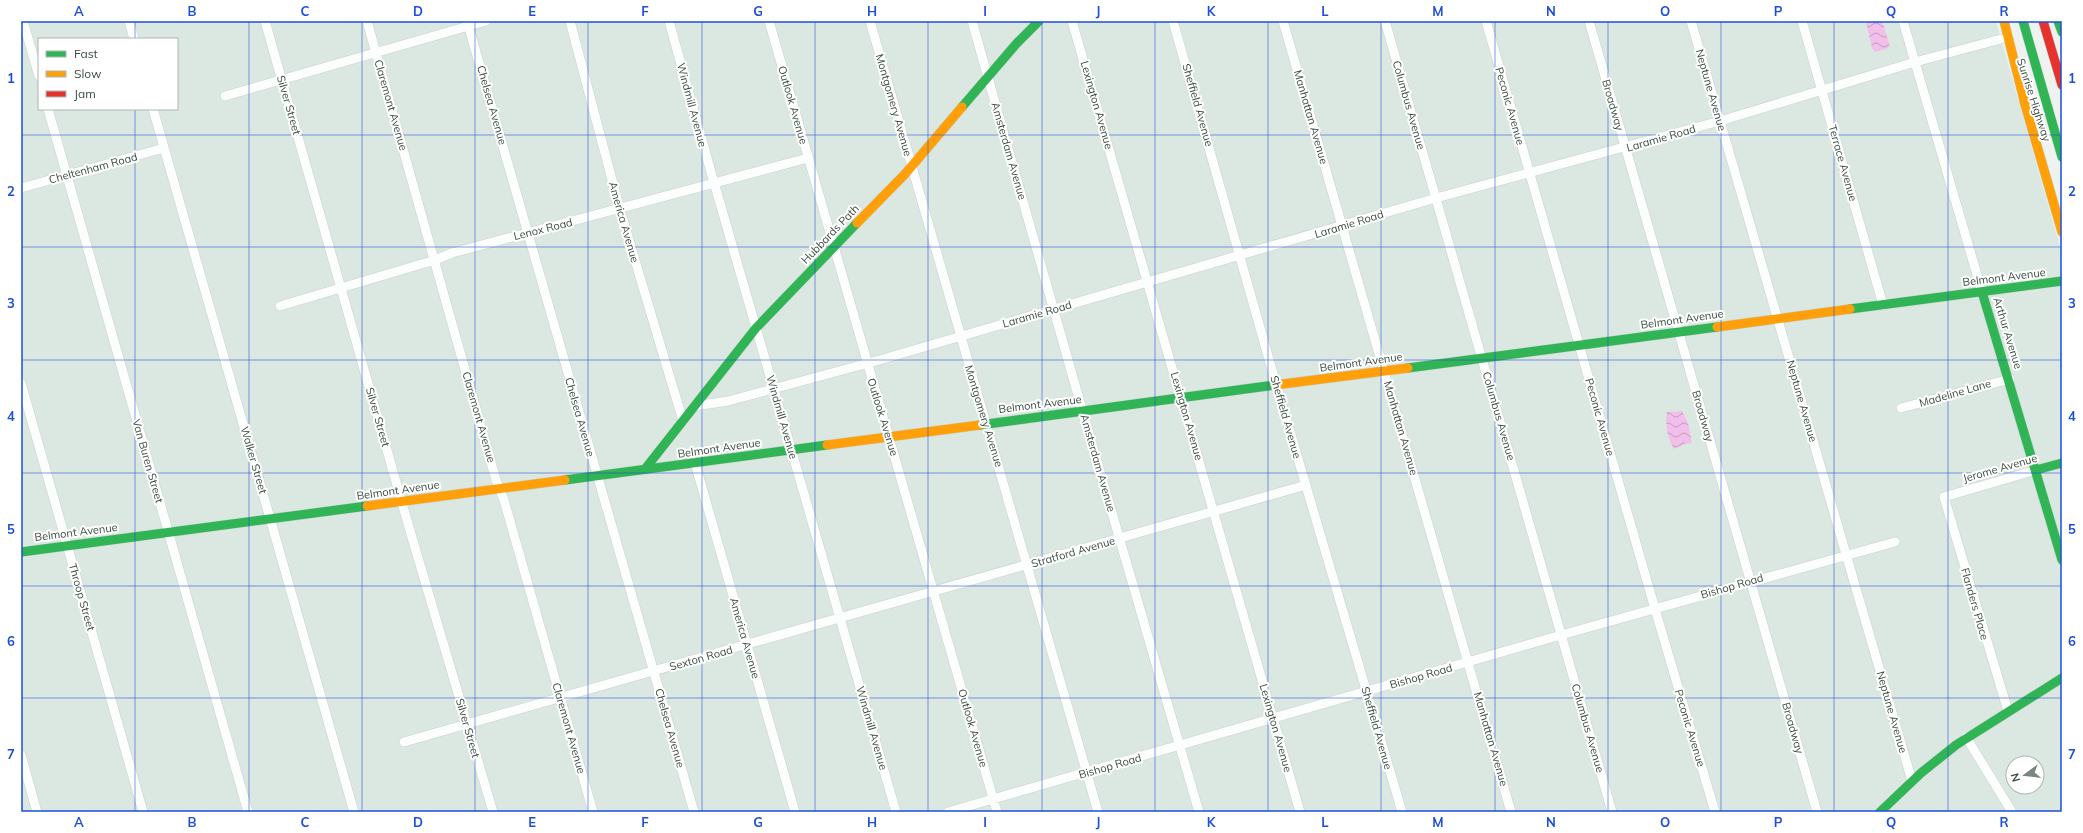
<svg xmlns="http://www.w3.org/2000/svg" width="2083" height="833" viewBox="0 0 2083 833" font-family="Mulish,sans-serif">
<defs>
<pattern id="water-waves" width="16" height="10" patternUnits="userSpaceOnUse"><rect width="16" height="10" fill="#f2beea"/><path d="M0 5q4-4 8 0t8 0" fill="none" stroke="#c59cbf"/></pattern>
</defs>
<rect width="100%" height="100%" fill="#eef3f0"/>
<path fill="#dbe7e1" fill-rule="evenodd" d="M 21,21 L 1996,21 L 2062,254 L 2062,812 L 21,812 ZM 39,39 L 177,39 L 177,109 L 39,109 ZM 2013,763 L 2037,763 L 2037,787 L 2013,787 Z"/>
<path fill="url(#water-waves)" d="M 1866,21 L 1882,21 L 1890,46 L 1886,49 L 1875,52 L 1872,48 Z
M 1682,411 L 1688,423 L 1692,442 L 1689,444 L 1686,443 L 1674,449 C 1667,437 1665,425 1667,412 Z"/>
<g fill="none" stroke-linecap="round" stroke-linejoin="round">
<g stroke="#cbd1ce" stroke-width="10">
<path id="street" d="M 23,21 L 39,76
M 129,21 L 134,39
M 265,21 L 406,517 L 493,812
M 367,21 L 496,480 L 504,500 L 593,812
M 467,21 L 694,812
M 570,21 L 620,210 L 683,421
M 669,21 L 711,172 L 896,812
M 769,21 L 997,812
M 870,21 L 1098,812
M 972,21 L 1085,420 L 1199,812
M 1072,21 L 1300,812
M 1173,21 L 1274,377 L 1402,812
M 1283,21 L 1511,812
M 1385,21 L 1612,812
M 1486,21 L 1655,609 L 1715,812
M 1589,21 L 1817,812
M 1691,21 L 1912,781
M 1802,21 L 1883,305
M 1903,21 L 1982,292
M 225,96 L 486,21
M 48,109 L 248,812
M 153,109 L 354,812
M 21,188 L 164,148
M 280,306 L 435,260 L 452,253 L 808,158
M 21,383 L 143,812
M 695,406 L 728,401 L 876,361 L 1436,198 L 1720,121 L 1915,62 L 2001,39
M 1901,408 L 2010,379
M 695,463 L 795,812
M 2008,711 L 1944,497 L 2036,470
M 1966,737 L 2012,812
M 404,742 L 1306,485
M 21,755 L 37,812
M 948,812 L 1561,635 L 1895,542"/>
</g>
<g stroke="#c5d3cb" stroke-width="10">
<path id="fast" d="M 2023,21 L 2062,157
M 2058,21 L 2062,32
M 962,107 L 1017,43 L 1039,21
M 1982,292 L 2062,560
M 1850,309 L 2062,281
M 1408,368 L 1717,327
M 980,425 L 1275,385
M 645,469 L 756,328 L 857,223
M 2036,470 L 2062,463
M 565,480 L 827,445
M 21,552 L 367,506
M 1880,812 L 1921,773 L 1956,745 L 2062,678"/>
</g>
<g stroke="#c5d3cb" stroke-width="10">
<path id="slow" d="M 2004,21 L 2026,108
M 2024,101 L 2062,232
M 857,223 L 905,174 L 962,107
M 1717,327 L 1850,309
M 1275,385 L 1408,368
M 827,445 L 980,425
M 367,506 L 565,480"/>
</g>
<g stroke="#c5d3cb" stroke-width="10">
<path id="jam" d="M 2043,21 L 2062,85"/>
</g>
<use href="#street" stroke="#fcfdfd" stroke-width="9"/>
<use href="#fast" stroke="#30b455" stroke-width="9"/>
<use href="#slow" stroke="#ff9f0a" stroke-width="9"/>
<use href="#jam" stroke="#e5322d" stroke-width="9"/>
</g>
<path fill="none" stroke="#1d4ed8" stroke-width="1" stroke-opacity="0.55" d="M 135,21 L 135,39M 249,21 L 249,812M 362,21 L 362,812M 475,21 L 475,812M 588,21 L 588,812M 702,21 L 702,812M 815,21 L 815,812M 928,21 L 928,812M 1042,21 L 1042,812M 1155,21 L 1155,812M 1268,21 L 1268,812M 1381,21 L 1381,812M 1495,21 L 1495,812M 1608,21 L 1608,812M 1721,21 L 1721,812M 1834,21 L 1834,812M 1948,21 L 1948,812M 135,109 L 135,812M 21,135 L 2062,135M 21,247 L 2062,247M 21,360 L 2062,360M 21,473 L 2062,473M 21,586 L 2062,586M 21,698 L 2062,698"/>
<g text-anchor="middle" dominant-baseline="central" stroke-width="4" stroke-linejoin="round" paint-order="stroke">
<g font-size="11" fill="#384b3f" stroke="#fff">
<text transform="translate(1711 90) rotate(74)">Neptune Avenue</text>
<text transform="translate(2034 100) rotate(72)">Sunrise Highway</text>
<text transform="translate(289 105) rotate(74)">Silver Street</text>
<text transform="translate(391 105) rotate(74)">Claremont Avenue</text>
<text transform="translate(492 105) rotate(74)">Chelsea Avenue</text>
<text transform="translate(692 105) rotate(75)">Windmill Avenue</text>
<text transform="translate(793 105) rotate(74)">Outlook Avenue</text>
<text transform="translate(894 105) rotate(74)">Montgomery Avenue</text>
<text transform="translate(1097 105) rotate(74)">Lexington Avenue</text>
<text transform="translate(1198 105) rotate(74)">Sheffield Avenue</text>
<text transform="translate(1409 105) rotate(74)">Columbus Avenue</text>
<text transform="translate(1613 105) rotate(74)">Broadway</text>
<text transform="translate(1510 106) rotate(74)">Peconic Avenue</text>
<text transform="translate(1311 117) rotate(74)">Manhattan Avenue</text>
<text transform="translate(1661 138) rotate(-16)">Laramie Road</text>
<text transform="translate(1009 151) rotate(74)">Amsterdam Avenue</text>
<text transform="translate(1843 163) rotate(74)">Terrace Avenue</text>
<text transform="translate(93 168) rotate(-15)">Cheltenham Road</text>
<text transform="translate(624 222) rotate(74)">America Avenue</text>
<text transform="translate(1349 224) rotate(-17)">Laramie Road</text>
<text transform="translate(543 229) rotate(-14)">Lenox Road</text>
<text transform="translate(830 234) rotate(-46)">Hubbards Path</text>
<text transform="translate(2004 277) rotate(-7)">Belmont Avenue</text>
<text transform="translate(1037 314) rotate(-16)">Laramie Road</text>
<text transform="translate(1682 319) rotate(-8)">Belmont Avenue</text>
<text transform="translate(2008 333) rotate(73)">Arthur Avenue</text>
<text transform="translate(1361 362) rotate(-8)">Belmont Avenue</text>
<text transform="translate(1955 393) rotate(-16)">Madeline Lane</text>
<text transform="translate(1802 401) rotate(74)">Neptune Avenue</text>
<text transform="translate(1040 404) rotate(-7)">Belmont Avenue</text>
<text transform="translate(984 416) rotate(73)">Montgomery Avenue</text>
<text transform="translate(1187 416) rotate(74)">Lexington Avenue</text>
<text transform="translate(1499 416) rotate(74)">Columbus Avenue</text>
<text transform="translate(1703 416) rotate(74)">Broadway</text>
<text transform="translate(378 417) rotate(74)">Silver Street</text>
<text transform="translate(479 417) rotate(74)">Claremont Avenue</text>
<text transform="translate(580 417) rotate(74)">Chelsea Avenue</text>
<text transform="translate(782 417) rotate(74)">Windmill Avenue</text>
<text transform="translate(883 417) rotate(73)">Outlook Avenue</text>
<text transform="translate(1286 417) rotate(74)">Sheffield Avenue</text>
<text transform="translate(1600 417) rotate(74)">Peconic Avenue</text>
<text transform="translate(1401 428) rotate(74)">Manhattan Avenue</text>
<text transform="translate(719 448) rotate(-8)">Belmont Avenue</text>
<text transform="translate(254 460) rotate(74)">Walker Street</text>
<text transform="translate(148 461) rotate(74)">Van Buren Street</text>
<text transform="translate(1098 463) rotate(74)">Amsterdam Avenue</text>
<text transform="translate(2000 468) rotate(-16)">Jerome Avenue</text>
<text transform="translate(398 490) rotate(-8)">Belmont Avenue</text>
<text transform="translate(76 532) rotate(-7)">Belmont Avenue</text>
<text transform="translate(1073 552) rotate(-16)">Stratford Avenue</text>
<text transform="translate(1732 586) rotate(-16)">Bishop Road</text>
<text transform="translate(82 597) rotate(74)">Throop Street</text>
<text transform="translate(1975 604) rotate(74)">Flanders Place</text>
<text transform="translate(745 638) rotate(74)">America Avenue</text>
<text transform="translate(701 658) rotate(-16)">Sexton Road</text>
<text transform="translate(1421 676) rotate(-16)">Bishop Road</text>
<text transform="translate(1892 712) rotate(74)">Neptune Avenue</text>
<text transform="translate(468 728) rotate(74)">Silver Street</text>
<text transform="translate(569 728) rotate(74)">Claremont Avenue</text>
<text transform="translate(670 728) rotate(74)">Chelsea Avenue</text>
<text transform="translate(872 728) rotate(74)">Windmill Avenue</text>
<text transform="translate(973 728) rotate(74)">Outlook Avenue</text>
<text transform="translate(1276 728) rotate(74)">Lexington Avenue</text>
<text transform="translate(1377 728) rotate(74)">Sheffield Avenue</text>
<text transform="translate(1588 728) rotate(74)">Columbus Avenue</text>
<text transform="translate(1690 728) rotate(73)">Peconic Avenue</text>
<text transform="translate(1793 728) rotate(74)">Broadway</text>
<text transform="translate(1491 739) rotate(74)">Manhattan Avenue</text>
<text transform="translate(1110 766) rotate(-16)">Bishop Road</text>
</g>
</g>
<rect width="2083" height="833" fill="none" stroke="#ffffff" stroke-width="44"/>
<rect x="38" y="38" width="140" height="72" fill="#ffffff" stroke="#afb7b2"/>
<rect x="46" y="51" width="20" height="6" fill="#30b455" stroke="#afb7b2"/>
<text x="74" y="58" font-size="12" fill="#384b3f">Fast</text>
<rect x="46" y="71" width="20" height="6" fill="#ff9f0a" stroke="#afb7b2"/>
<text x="74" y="78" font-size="12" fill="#384b3f">Slow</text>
<rect x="46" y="91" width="20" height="6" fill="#e5322d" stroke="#afb7b2"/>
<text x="74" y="98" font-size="12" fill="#384b3f">Jam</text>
<g transform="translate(2025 775) rotate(255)"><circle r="19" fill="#ffffff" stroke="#afb7b2"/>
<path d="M0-3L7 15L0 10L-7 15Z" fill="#78867d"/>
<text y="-6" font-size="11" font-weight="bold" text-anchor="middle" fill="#384b3f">N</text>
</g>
<rect x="22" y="22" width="2039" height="789" fill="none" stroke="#1d4ed8" stroke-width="1.5"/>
<g font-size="13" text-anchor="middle" font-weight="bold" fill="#1d4ed8">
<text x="79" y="16">A</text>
<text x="192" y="16">B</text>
<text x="305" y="16">C</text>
<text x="418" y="16">D</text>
<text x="532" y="16">E</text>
<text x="645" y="16">F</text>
<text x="758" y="16">G</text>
<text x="872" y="16">H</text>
<text x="985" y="16">I</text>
<text x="1098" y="16">J</text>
<text x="1211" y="16">K</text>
<text x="1325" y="16">L</text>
<text x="1438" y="16">M</text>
<text x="1551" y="16">N</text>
<text x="1665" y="16">O</text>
<text x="1778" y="16">P</text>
<text x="1891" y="16">Q</text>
<text x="2004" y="16">R</text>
<text x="11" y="83">1</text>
<text x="2072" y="83">1</text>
<text x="11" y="196">2</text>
<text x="2072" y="196">2</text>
<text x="11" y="308">3</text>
<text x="2072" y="308">3</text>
<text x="11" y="421">4</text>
<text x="2072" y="421">4</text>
<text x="11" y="534">5</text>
<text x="2072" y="534">5</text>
<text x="11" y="646">6</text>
<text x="2072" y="646">6</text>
<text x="11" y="759">7</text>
<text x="2072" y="759">7</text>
<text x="79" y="827">A</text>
<text x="192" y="827">B</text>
<text x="305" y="827">C</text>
<text x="418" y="827">D</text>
<text x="532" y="827">E</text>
<text x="645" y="827">F</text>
<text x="758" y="827">G</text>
<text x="872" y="827">H</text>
<text x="985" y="827">I</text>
<text x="1098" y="827">J</text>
<text x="1211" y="827">K</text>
<text x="1325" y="827">L</text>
<text x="1438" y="827">M</text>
<text x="1551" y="827">N</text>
<text x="1665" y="827">O</text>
<text x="1778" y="827">P</text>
<text x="1891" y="827">Q</text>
<text x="2004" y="827">R</text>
</g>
</svg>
